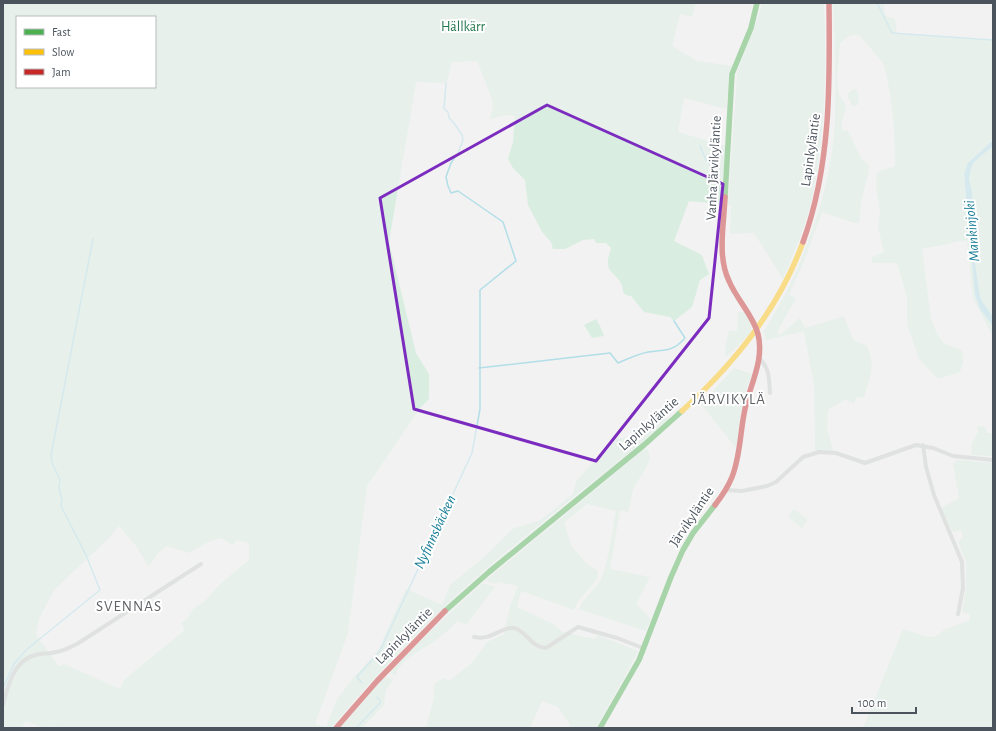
<svg xmlns="http://www.w3.org/2000/svg" width="996" height="731" viewBox="0 0 996 731" font-family="'Alegreya Sans',sans-serif">
<rect width="100%" height="100%" fill="#f2f2f2"/>
<path fill="#d9eee1" fill-rule="evenodd" d="M 3,3 L 696,3 L 692,17 L 680,14 L 672,46 L 697,61 L 733,66 L 730,74 L 726,109 L 684,98 L 678,132 L 725,146 L 722,204 L 689,201 L 674,241 L 702,255 L 709,274 L 700,280 L 692,307 L 674,321 L 670,317 L 644,312 L 631,296 L 626,295 L 623,292 C 623,276 608,275 608,264 C 607,259 610,253 611,248 L 606,243 L 596,243 L 594,239 L 583,240 L 565,249 L 553,249 L 551,242 L 542,232 L 528,205 L 525,180 L 513,168 L 508,159 L 513,142 L 515,116 L 508,115 L 490,119 L 493,107 L 492,99 L 477,61 L 452,62 C 449,69 450,77 446,83 L 416,82 L 389,242 L 416,353 L 429,374 L 429,399 L 420,408 L 367,486 L 348,633 L 315,724 L 326,727 L 337,699 L 354,677 L 377,652 L 406,589 L 442,605 L 450,585 L 484,557 L 514,528 L 539,521 L 573,494 L 576,481 L 612,442 L 614,437 L 622,438 L 643,436 L 666,417 L 668,421 C 599,478 527,532 460,592 C 414,635 371,680 331,728 L 58,728 L 56,726 C 46,731 35,725 26,721 L 21,728 L 3,728 ZM 17,17 L 155,17 L 155,87 L 17,87 ZM 119,526 L 136,546 L 148,566 L 151,564 L 157,554 L 167,546 L 189,553 L 208,542 L 221,538 L 233,545 L 237,540 L 249,543 L 249,560 L 220,584 L 206,600 L 193,609 L 188,618 L 181,623 L 185,630 L 136,670 L 124,680 L 120,689 L 64,664 L 58,666 L 44,645 L 40,641 L 36,634 L 39,619 L 54,590 L 108,539 Z
M 762,3 L 824,3 C 827,68 825,135 812,198 C 806,226 794,253 783,279 L 754,233 L 730,234 L 731,205 L 728,205 L 737,75 L 741,61 L 760,11 Z
M 833,3 L 883,3 L 886,16 L 895,19 L 897,34 L 993,40 L 993,139 L 969,163 L 964,174 L 970,239 L 974,238 L 972,191 L 969,179 L 971,168 L 974,162 L 993,146 L 993,337 L 973,298 L 967,240 L 922,249 L 931,319 L 936,331 L 943,343 L 961,350 C 965,358 963,364 960,372 L 938,379 L 919,359 L 907,324 L 907,297 L 897,263 L 872,263 L 872,257 L 884,252 L 878,227 L 880,211 L 876,185 L 877,172 L 895,166 L 894,128 L 891,99 L 886,73 L 883,63 L 861,37 C 853,32 847,37 840,43 L 837,79 L 839,94 L 846,106 L 842,121 L 842,130 L 848,131 L 862,160 L 869,165 L 868,175 L 861,202 L 859,223 L 855,223 L 822,212 L 805,259 L 789,295 L 796,298 L 777,332 L 780,335 L 800,318 L 805,328 L 844,316 L 853,340 L 867,346 C 876,366 870,377 864,397 L 856,398 L 854,404 L 846,399 L 828,410 L 827,428 L 833,451 L 815,450 L 814,385 L 804,331 L 766,340 L 763,332 C 801,275 832,190 835,121 C 836,82 835,42 833,3 Z
M 854,89 L 857,90 L 859,96 L 858,105 L 852,106 L 848,97 L 848,93 Z
M 738,312 L 746,312 C 749,319 753,325 750,333 L 730,354 L 725,356 L 726,343 L 729,331 L 737,331 Z
M 596,319 L 600,326 L 604,336 L 592,338 L 584,325 Z
M 734,368 L 752,374 L 743,399 L 736,448 L 701,404 Z
M 977,426 L 986,427 L 987,433 L 993,433 L 993,456 L 971,455 L 972,443 L 978,432 Z
M 647,449 C 656,461 639,476 634,487 C 631,495 631,504 628,512 L 620,510 L 610,569 L 650,577 L 636,604 L 651,619 L 646,631 L 579,609 C 583,597 595,591 601,579 C 609,560 612,532 616,511 L 587,504 L 564,523 L 572,547 L 588,565 L 598,571 L 597,579 L 579,600 L 574,610 L 521,591 L 517,607 L 553,624 L 563,632 L 595,639 L 598,635 L 638,651 L 623,680 L 602,717 L 597,728 L 570,728 L 570,725 L 558,707 L 542,701 L 530,728 L 426,728 L 434,697 L 434,684 L 443,678 L 449,681 L 472,663 L 487,642 L 504,634 L 510,607 L 518,586 L 498,582 L 496,584 L 485,581 L 643,450 Z
M 958,460 L 993,463 L 993,728 L 863,728 L 903,629 L 928,637 L 933,637 L 938,635 L 944,630 L 970,620 L 970,614 L 962,612 L 966,588 L 966,562 L 958,542 L 963,537 L 961,530 L 953,532 L 941,508 L 959,498 L 953,463 Z
M 794,509 L 808,520 L 802,528 L 788,517 Z
M 483,583 L 495,587 L 465,626 L 465,624 L 457,621 C 451,628 443,635 436,640 C 424,649 398,660 396,676 L 391,674 L 391,670 C 420,639 452,611 483,583 Z
M 386,677 L 393,679 L 386,691 L 384,705 L 362,728 L 340,728 L 381,680 Z"/>
<path fill="#b2dee8" d="M 993,140 L 993,146 L 974,162 L 971,168 L 969,179 L 972,191 L 975,264 L 979,291 L 981,300 L 993,317 L 993,326 L 980,309 L 975,294 L 964,174 L 968,163 Z"/>
<g fill="none" stroke-linecap="round" stroke-linejoin="round">
<path stroke="#b2dee8" stroke-width="1.5" d="M 877,3 L 892,33 L 993,40
M 700,146 L 706,160 C 714,165 711,174 709,182
M 479,368 L 610,353 L 618,363 C 627,359 638,354 648,352 C 664,349 672,353 685,338 L 674,321
M 362,683 L 357,677 L 380,651 L 472,453 L 480,409 L 480,290 L 516,261 L 503,222 L 458,191 L 451,193 L 448,186 L 446,177 L 451,163 L 458,153 L 463,140 L 462,135 L 454,123 L 449,118 L 448,112 L 444,109 L 446,83
M 3,688 L 14,664 L 26,650 L 100,590 L 86,555 L 61,506 L 62,499 L 59,488 L 60,480 L 52,463 L 51,455 L 93,239
M 356,728 L 380,703 L 380,700 L 376,697"/>
<path stroke="#cacccd" stroke-width="4" d="M 760,359 C 770,369 769,380 770,393
M 923,445 L 926,467 L 934,495 L 962,562 L 963,588 L 958,614
M 726,490 L 742,491 L 767,486 L 776,482 L 803,457 L 819,452 L 836,453 L 865,463 L 916,445 L 933,448 L 953,456 L 993,460
M 474,637 C 492,641 502,626 514,628 C 526,630 530,647 546,648 L 578,627 L 617,638 L 643,648
M 3,705 C 8,686 13,661 35,655 C 42,653 49,654 56,652 C 64,651 70,647 77,644 L 201,564"/>
<path stroke="#4caf50" stroke-width="5.5" d="M 725,197 L 732,74 L 751,28 L 757,3
M 445,611 L 489,572 L 644,445 L 682,411
M 600,728 L 639,660 L 671,577 L 683,550 L 693,533 L 715,505"/>
<path stroke="#ffc107" stroke-width="5.5" d="M 682,411 C 734,364 779,309 803,242"/>
<path stroke="#c62828" stroke-width="5.5" d="M 803,242 C 831,165 830,83 829,3
M 715,505 C 722,496 728,487 732,477 C 740,457 740,435 744,414 C 748,388 765,362 758,334 C 753,315 737,300 729,281 C 717,256 724,225 725,197
M 336,728 L 377,681 L 445,611"/>
</g>
<path d="M0 0H996V731H0ZM 547,105 L 723,184 L 709,318 L 596,461 L 414,409 L 380,198 Z" fill="#f2f2f2" fill-opacity=".55" fill-rule="evenodd"/>
<path fill="none" stroke="#7b2cbf" stroke-width="3" stroke-linejoin="round" d="M 547,105 L 723,184 L 709,318 L 596,461 L 414,409 L 380,198 Z"/>
<g text-anchor="middle" dominant-baseline="central" stroke-width="4" stroke-linejoin="round" paint-order="stroke">
<g font-size="14" fill="#22784b" stroke="#fff">
<text x="463" y="27">Hällkärr</text>
</g>
<g font-size="14" fill="#4b545d" stroke="#fff">
<text transform="translate(811 150) rotate(-82)">Lapinkyläntie</text>
<text transform="translate(714 168) rotate(-87)">Vanha Järvikyläntie</text>
<text transform="translate(649 424) rotate(-41)">Lapinkyläntie</text>
<text transform="translate(692 517) rotate(-56)">Järvikyläntie</text>
<text transform="translate(404 636) rotate(-45)">Lapinkyläntie</text>
</g>
<g font-size="15" font-style="italic" fill="#1b7f97" stroke="#fff">
<text transform="translate(972 231) rotate(-95)">Mankinjoki</text>
<text transform="translate(435 532) rotate(-65)">Nyfinnsbäcken</text>
</g>
<g font-size="15" letter-spacing="1" fill="#5e6165" stroke="#fff">
<text x="729" y="399">JÄRVIKYLÄ</text>
<text x="129" y="606">SVENNAS</text>
</g>
</g>
<rect width="996" height="731" fill="none" stroke="#4b545d" stroke-width="8"/>
<rect x="16" y="16" width="140" height="72" fill="#ffffff" stroke="#b7bbbe"/>
<rect x="24" y="29" width="20" height="6" fill="#4caf50" stroke="#b7bbbe"/>
<text x="52" y="36" font-size="12" fill="#4b545d">Fast</text>
<rect x="24" y="49" width="20" height="6" fill="#ffc107" stroke="#b7bbbe"/>
<text x="52" y="56" font-size="12" fill="#4b545d">Slow</text>
<rect x="24" y="69" width="20" height="6" fill="#c62828" stroke="#b7bbbe"/>
<text x="52" y="76" font-size="12" fill="#4b545d">Jam</text>
<path d="M852 707v6h64v-6" fill="none" stroke="#4b545d" stroke-width="2"/>
<text x="858" y="707" font-size="12" fill="#4b545d" stroke="#ffffff" stroke-width="3" paint-order="stroke">100 m</text>
</svg>
